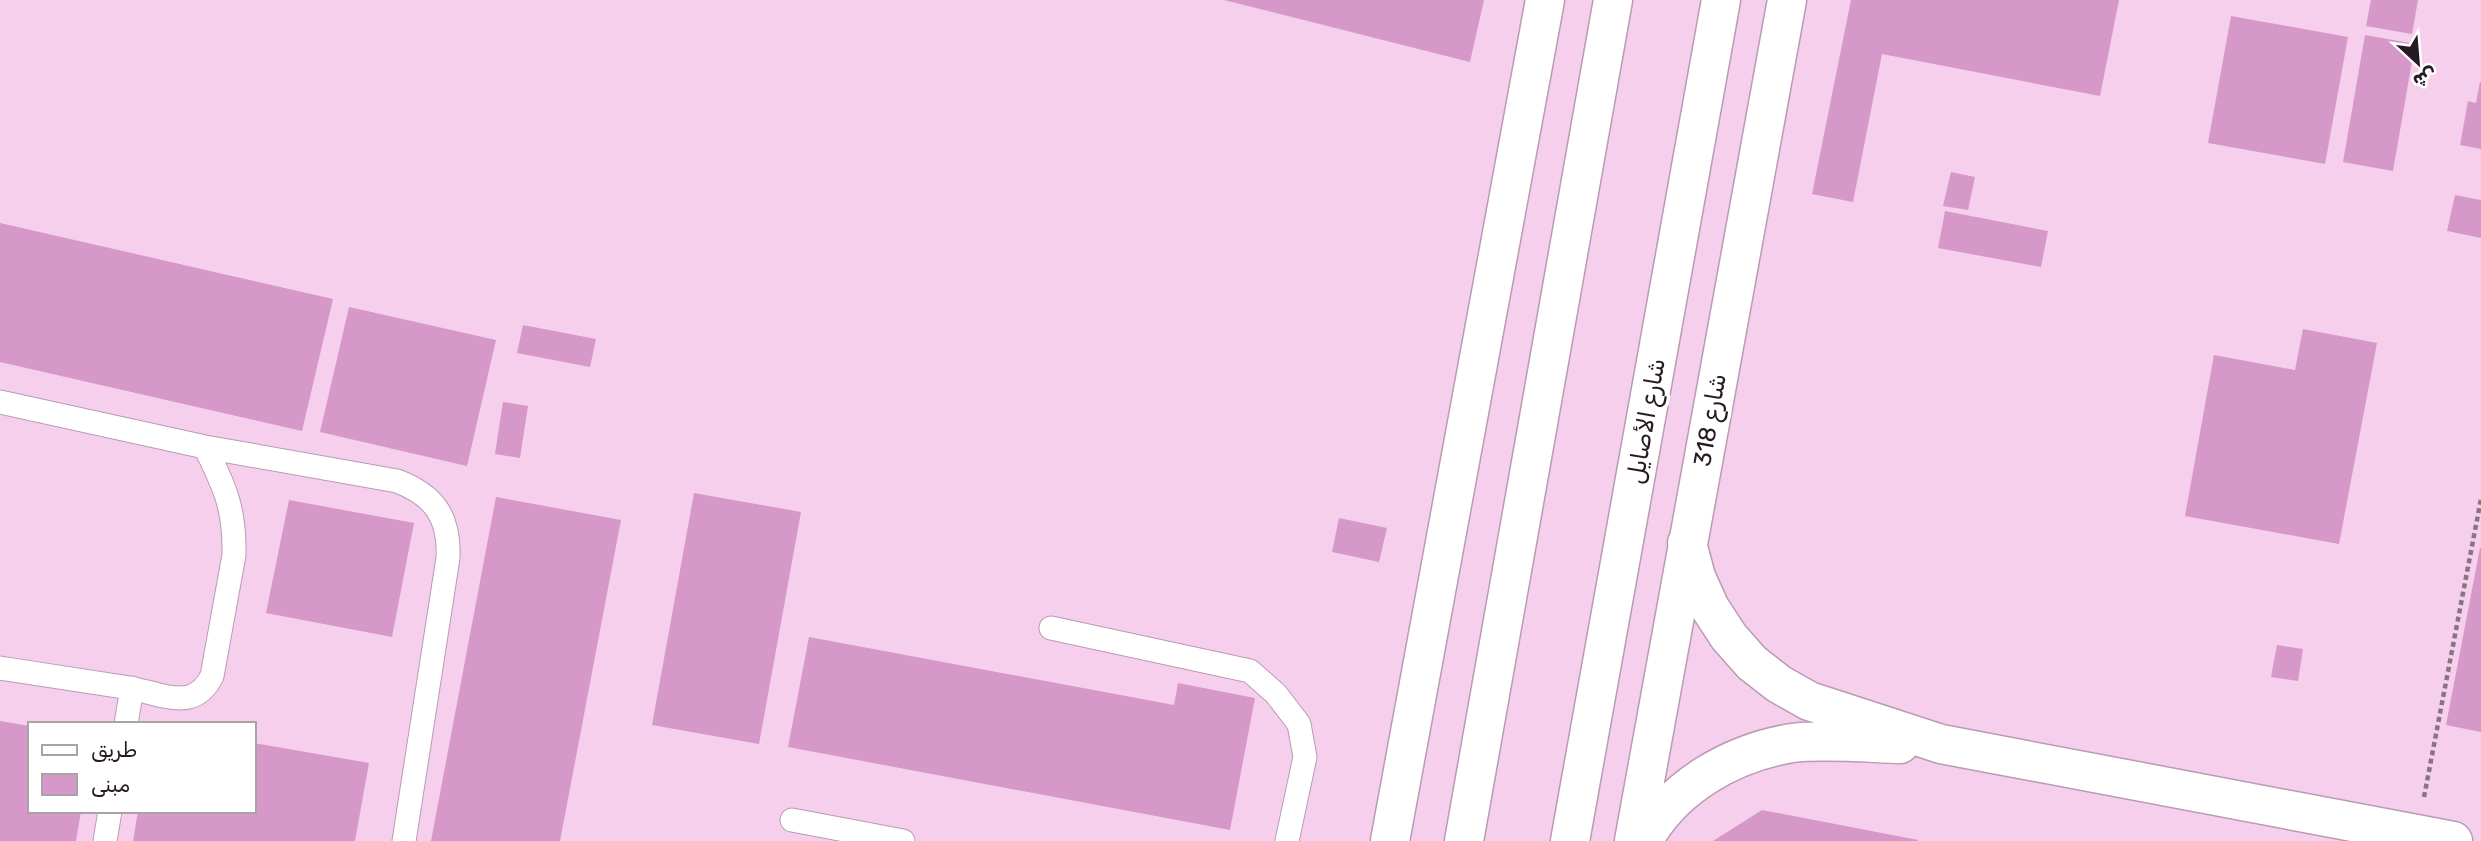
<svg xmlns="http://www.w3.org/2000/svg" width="2481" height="841" viewBox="0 0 2481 841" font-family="Rubik,Cairo,sans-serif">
<rect width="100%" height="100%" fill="#fedef6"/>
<path fill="#f6cfed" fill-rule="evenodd" d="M 0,0 L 2481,0 L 2481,841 L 0,841 ZM 30,724 L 254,724 L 254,811 L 30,811 Z"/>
<path fill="#d598c8" d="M 1224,0 L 1484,0 L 1470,62 Z
M 1851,0 L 2119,0 L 2100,96 L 1882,54 L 1853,202 L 1812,194 Z
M 2371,0 L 2418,0 L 2412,34 L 2366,26 Z
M 2231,16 L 2348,37 L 2325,164 L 2208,143 Z
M 2365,35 L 2415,44 L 2393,171 L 2343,162 Z
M 2480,82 L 2481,82 L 2481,149 L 2460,145 L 2468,101 L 2476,103 Z
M 1951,172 L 1975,177 L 1968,210 L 1943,206 Z
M 2455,195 L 2481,200 L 2481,238 L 2447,231 Z
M 1945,211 L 2048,231 L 2041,267 L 1938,248 Z
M 0,223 L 333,299 L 302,431 L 0,362 Z
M 349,307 L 496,340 L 467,466 L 320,432 Z
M 523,325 L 596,339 L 590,367 L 517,353 Z
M 2303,329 L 2377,343 L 2339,544 L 2185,516 L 2214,355 L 2295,370 Z
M 503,402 L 528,406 L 520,458 L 495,454 Z
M 694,493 L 801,512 L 759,744 L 652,725 Z
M 496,497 L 621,520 L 560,841 L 431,841 Z
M 289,500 L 414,523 L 392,637 L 266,613 Z
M 1339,518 L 1387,528 L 1379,562 L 1332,552 Z
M 2480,548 L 2481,548 L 2481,732 L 2446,725 Z
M 809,637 L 1174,705 L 1178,683 L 1255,698 L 1230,830 L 788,747 Z
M 2277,645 L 2303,649 L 2298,681 L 2271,677 Z
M 0,721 L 30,726 L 30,811 L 81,811 L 76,841 L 0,841 Z
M 254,743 L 369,763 L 355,841 L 133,841 L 138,811 L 254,811 Z
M 1762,810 L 1918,840 L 1918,841 L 1713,841 Z"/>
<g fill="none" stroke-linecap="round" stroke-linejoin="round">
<g stroke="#b99bb2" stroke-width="25">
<path id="lane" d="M 0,402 L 205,447 L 397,481 C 434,495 450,517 448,558 L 404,841
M 1051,628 L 1250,671 L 1276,694 L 1299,724 L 1305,757 L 1287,841
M 0,668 C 43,675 86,681 130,688 C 148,691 170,701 189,697 C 200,694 207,686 212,676 L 234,555 C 235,509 225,487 205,447
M 126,724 L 132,688
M 792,820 L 903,841
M 105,841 L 110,811"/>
</g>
<g stroke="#b99bb2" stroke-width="41">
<path id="street" d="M 1687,543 L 1696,577 L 1710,608 L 1729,637 L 1752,663 L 1779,684 L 1809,701 L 1941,744 L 2453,841
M 1390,841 L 1545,0
M 1634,841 L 1787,0
M 1643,841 C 1673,786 1732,753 1792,743 C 1822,739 1868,743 1900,744"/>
</g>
<g stroke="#b99bb2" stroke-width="41">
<path id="secondary" d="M 1464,841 L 1613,0
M 1570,841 L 1721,0"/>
</g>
<path stroke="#8a7484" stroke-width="4.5" stroke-dasharray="5 3.5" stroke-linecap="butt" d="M 2424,797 L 2481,499"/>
<use href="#lane" stroke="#fff" stroke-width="23"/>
<use href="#street" stroke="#fff" stroke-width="38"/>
<use href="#secondary" stroke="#fff" stroke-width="38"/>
</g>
<g text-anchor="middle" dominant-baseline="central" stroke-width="7" stroke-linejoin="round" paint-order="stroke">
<g font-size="24" fill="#261a23" stroke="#fff">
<text transform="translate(1710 420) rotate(-80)">شارع 318</text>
<text transform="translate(1646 421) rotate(-80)">شارع الأصايل</text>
</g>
</g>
<rect x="28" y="722" width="228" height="91" fill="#ffffff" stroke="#a8a3a7" stroke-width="2"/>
<rect x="42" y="745" width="35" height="10" fill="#ffffff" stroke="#a8a3a7" stroke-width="2"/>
<text x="91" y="757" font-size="21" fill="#261a23">طريق</text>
<rect x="42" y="774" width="35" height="21" fill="#d598c8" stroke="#a8a3a7" stroke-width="2"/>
<text x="91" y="792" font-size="21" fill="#261a23">مبنى</text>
<g transform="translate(2418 63) rotate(154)" stroke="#ffffff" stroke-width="5" paint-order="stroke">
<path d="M0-5L12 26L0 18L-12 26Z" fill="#261a23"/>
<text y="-10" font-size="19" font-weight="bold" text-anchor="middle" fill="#261a23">ش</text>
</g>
</svg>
